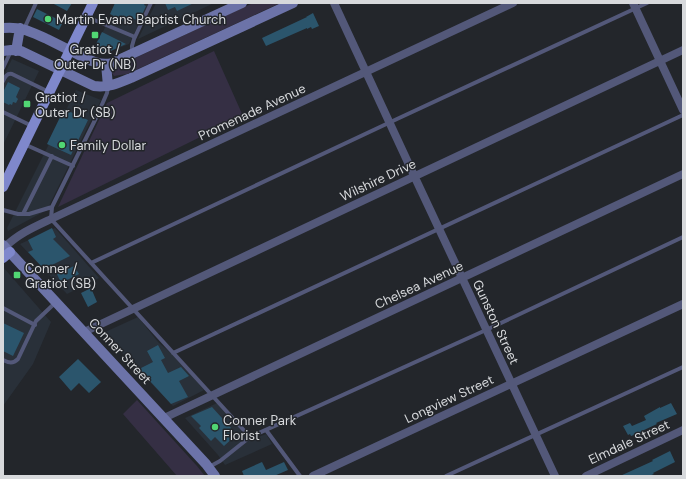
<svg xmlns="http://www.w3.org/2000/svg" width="686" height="479" viewBox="0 0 686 479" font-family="'DM Sans',sans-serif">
<rect width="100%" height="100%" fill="#23262b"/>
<path fill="#293039" d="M 117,3 L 149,3 L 129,44 L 106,53 L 95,48 Z
M 156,3 L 214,3 L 138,39 Z
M 12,59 L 39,71 L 3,145 L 3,77 Z
M 76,90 L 101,100 L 47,210 L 8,231 L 7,228 Z
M 55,228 L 99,278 L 67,294 L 20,244 Z
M 3,267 L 51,322 L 33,364 L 3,406 Z
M 138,317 L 158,342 L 186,366 L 204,390 L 173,406 L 103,333 Z
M 217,403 L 251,440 L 266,434 L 272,444 L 225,465 L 218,455 L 185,418 Z"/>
<path fill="#352f44" d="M 253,3 L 280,3 L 127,74 L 114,76 L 112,73 L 113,69 L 120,65 Z
M 214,51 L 243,116 L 58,207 L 107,103 Z
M 137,400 L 197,466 L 205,476 L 177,476 L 123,414 Z"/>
<path fill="#2b556c" d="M 52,3 L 72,3 L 67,11 Z
M 115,3 L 145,3 L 144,5 L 146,6 L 139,21 L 132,18 L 129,24 L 110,14 Z
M 165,3 L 194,3 L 177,11 L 175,7 L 168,10 Z
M 37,9 L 63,22 L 59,30 L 33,17 Z
M 313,13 L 319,26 L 312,29 L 311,27 L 307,29 L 307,28 L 266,46 L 262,38 L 307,17 L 306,17 Z
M 102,32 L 126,44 L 106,53 L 98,49 L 96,44 Z
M 8,82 L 20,88 L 16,97 L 18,99 L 16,103 L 13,102 L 12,105 L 10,104 L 9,105 L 3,102 L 3,92 Z
M 64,109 L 88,120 L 71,155 L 47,144 Z
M 52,228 L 56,237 L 53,239 L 70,256 L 44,269 L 28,252 L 33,250 L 28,240 Z
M 74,266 L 79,274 L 61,283 L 57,274 Z
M 91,288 L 97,302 L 88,307 L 81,293 Z
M 3,323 L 24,333 L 13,356 L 3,351 Z
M 158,345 L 165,358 L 161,360 L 168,373 L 181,367 L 189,376 L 179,381 L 188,397 L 171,404 L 139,369 L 153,362 L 147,351 Z
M 78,359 L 101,382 L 89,393 L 79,383 L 71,391 L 59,377 Z
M 671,403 L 677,414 L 656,423 L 657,424 L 644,430 L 644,431 L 639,434 L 639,433 L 631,436 L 630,434 L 628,435 L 623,426 L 630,423 L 632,426 L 646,420 L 644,416 L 660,407 L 660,408 Z
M 212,407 L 231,428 L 229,430 L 235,436 L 224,446 L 215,437 L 211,441 L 199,428 L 201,426 L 191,416 Z
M 670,451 L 675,462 L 653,473 L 654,474 L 649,476 L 620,476 L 653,461 L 652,460 Z
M 262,462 L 266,470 L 284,462 L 288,470 L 274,476 L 244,476 L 242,471 Z"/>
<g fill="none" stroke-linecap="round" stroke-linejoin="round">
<path stroke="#535879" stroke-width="4" d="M 87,17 L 135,37
M 24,29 L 36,3
M 132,52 L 132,46 L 134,39 L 151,3
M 3,68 L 11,51
M 3,81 C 5,77 7,73 12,74 L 49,92
M 108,86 L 107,93 L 97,116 L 52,207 L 51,219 L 250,437
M 3,112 L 32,126
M 24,144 L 73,166
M 3,210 L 18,214 L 29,214 L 52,207
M 23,214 L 52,156
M 91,263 L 397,119 L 647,3
M 3,308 L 35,325
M 173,353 L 683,115
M 3,360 C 9,363 13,364 18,359 L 36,321 L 55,303
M 266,430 L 300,476
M 209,467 L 220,461 L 250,437 L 486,330 L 683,237
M 446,476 L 683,367"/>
<path stroke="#535879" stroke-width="8" d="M 334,3 L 418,184 L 555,476
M 633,3 L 683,110
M 5,247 C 18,234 34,227 51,219 L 513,3
M 84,332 L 683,50
M 164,418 L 683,174
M 313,476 L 683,304
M 586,476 L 683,430"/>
<path stroke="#6c73a8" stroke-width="10" d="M 3,28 C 21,26 31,32 47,39 C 57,44 67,49 77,54 C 89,60 99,66 112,63 L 242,3
M 3,51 L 11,50 L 21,51 L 94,86 C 108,88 119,83 131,78 L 293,3
M 16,51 L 20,28
M 106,64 L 108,86
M 3,245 L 206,464 L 215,476"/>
<path stroke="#7f88cc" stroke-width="10" d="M 3,187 L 93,3
M 3,258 L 10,252"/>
</g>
<g fill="#51d673" stroke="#23262b" stroke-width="1.5">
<circle cx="48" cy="19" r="4"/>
<rect x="91" y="31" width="8" height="8" rx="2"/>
<rect x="23" y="100" width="8" height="8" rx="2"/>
<circle cx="62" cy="145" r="4"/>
<rect x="13" y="271" width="8" height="8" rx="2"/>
<circle cx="215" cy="427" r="4"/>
</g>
<g text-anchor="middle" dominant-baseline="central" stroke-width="3" stroke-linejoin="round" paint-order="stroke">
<g font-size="13" fill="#d7d9dc" stroke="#23262b" text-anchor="start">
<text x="56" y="19">Martin Evans Baptist Church</text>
<text x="95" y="49" text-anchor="middle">Gratiot /<tspan x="95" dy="15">Outer Dr (NB)</tspan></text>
<text x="35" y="97">Gratiot /<tspan x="35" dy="15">Outer Dr (SB)</tspan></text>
<text x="70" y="145">Family Dollar</text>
<text x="25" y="268">Conner /<tspan x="25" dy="15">Gratiot (SB)</tspan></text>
<text x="223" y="420">Conner Park<tspan x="223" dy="15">Florist</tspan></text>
</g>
<g font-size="13" fill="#d7d9dc" stroke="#23262b">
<text transform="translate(252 112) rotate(-25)">Promenade Avenue</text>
<text transform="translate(378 180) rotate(-25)">Wilshire Drive</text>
<text transform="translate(419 285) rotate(-25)">Chelsea Avenue</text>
<text transform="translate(496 322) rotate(65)">Gunston Street</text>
<text transform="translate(120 351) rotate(47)">Conner Street</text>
<text transform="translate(449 399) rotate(-25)">Longview Street</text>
<text transform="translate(629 442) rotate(-25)">Elmdale Street</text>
</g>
</g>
<rect width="686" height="479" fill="none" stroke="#d7d9dc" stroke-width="8"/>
</svg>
